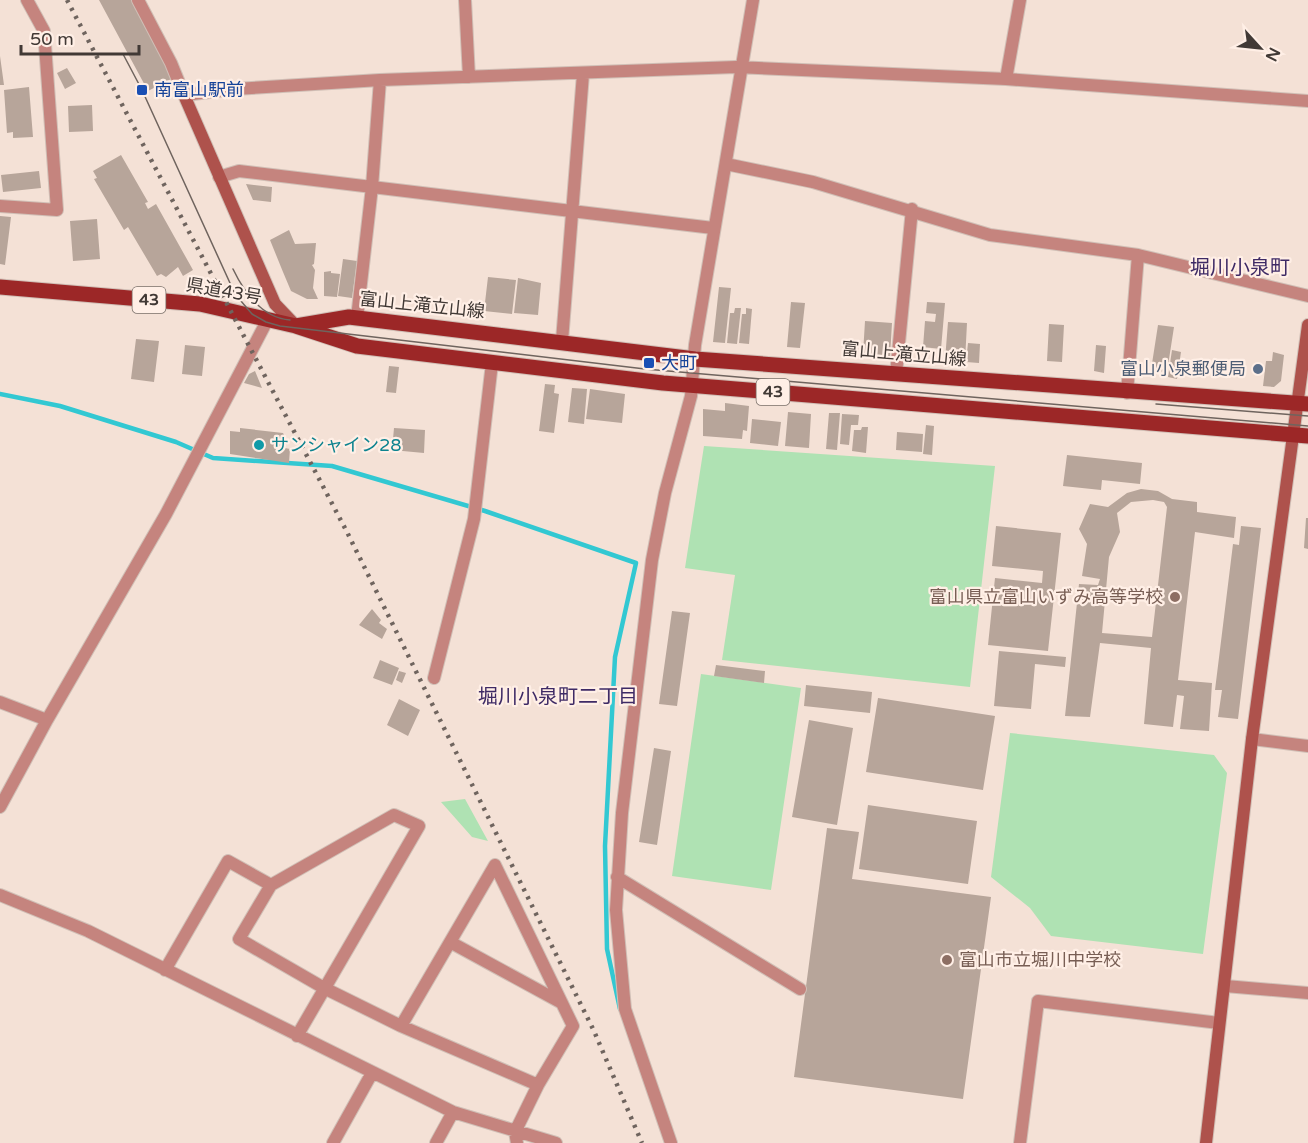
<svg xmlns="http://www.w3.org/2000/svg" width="1308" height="1143" viewBox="0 0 1308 1143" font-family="'Varela Round','Noto Sans JP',sans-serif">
<rect width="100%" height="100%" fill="#f4e1d6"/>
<path fill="#afe2b3" d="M 704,446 L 995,466 L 970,687 L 722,660 L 735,575 L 685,568 Z
M 701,674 L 801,688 L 771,890 L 672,876 Z
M 1010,733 L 1214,755 L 1227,773 L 1203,954 L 1051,936 L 1030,908 L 991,877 Z
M 465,799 L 488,841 L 472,837 L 441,802 Z"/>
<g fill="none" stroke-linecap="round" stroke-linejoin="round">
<path stroke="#32c8d2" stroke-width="4.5" d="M 0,394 L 60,406 L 176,442 L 213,458 L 332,466 L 485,511 L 636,563 L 615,657 L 605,846 L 607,949 L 620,1009"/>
</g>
<path fill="#b7a59a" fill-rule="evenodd" d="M 99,0 L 132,0 L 173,78 L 148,91 Z
M 0,56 L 4,85 L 0,85 Z
M 67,68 L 76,83 L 65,89 L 57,73 Z
M 29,87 L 33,137 L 13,138 L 13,132 L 7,133 L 4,90 Z
M 92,105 L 93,131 L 69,132 L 68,106 Z
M 121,155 L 148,202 L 145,203 L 148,209 L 156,204 L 193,270 L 183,276 L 178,267 L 166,277 L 161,274 L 157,276 L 128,227 L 124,230 L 94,179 L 97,178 L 93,171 Z
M 39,171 L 41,188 L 3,192 L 1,175 Z
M 246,184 L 272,187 L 271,202 L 253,200 Z
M 0,216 L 11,217 L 5,265 L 0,264 Z
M 97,219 L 100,259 L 73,261 L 70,221 Z
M 289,230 L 295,244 L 316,243 L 314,264 L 312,265 L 315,270 L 313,288 L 318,299 L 307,299 L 291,291 L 283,272 L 270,240 Z
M 343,259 L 357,261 L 352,298 L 338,296 Z
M 331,271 L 331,273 L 340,274 L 337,297 L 324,296 L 324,272 Z
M 488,277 L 516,280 L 512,314 L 484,311 Z
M 518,278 L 541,283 L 538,315 L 514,313 Z
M 719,287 L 731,288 L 725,343 L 713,342 Z
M 791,302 L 805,303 L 800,348 L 787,347 Z
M 927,302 L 945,303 L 941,349 L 923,347 L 925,321 L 935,322 L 936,314 L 926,313 Z
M 735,308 L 741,308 L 737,344 L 727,343 L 730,313 L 734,313 Z
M 746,308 L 752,309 L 749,344 L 739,343 L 742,314 L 746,314 Z
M 865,321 L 892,323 L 890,356 L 863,354 Z
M 948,322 L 967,323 L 965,361 L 945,360 Z
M 1049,324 L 1064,325 L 1062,362 L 1047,361 Z
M 1158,325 L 1174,327 L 1167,372 L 1151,370 Z
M 136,339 L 159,341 L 154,382 L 131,379 Z
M 968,343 L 980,344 L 979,363 L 966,362 Z
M 185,345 L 205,347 L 202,376 L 182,374 Z
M 1096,345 L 1106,346 L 1104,373 L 1094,371 Z
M 1172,350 L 1181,352 L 1177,379 L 1168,377 Z
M 1273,352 L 1284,355 L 1281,381 L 1274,387 L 1263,386 L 1266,361 L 1272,361 Z
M 389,366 L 399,367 L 396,393 L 386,392 Z
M 255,371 L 262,388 L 244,383 L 249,374 Z
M 545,384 L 555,385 L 554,393 L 559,394 L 554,433 L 539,431 Z
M 572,388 L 587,389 L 584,424 L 568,422 Z
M 590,389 L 625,394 L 622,423 L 586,419 Z
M 725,403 L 749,406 L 747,431 L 743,430 L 742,439 L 703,436 L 703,409 L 725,411 Z
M 788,412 L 811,414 L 809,448 L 785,446 Z
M 829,413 L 840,413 L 837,450 L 826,449 Z
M 842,414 L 859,415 L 858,425 L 851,425 L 849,445 L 840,444 Z
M 752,419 L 781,422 L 778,446 L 750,443 Z
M 926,425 L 934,426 L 932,455 L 923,454 Z
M 862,427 L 868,427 L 866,453 L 852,451 L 854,430 L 861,430 Z
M 240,428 L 283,433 L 287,441 L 285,448 L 290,449 L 289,463 L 230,454 L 230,431 L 240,432 Z
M 394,428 L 425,430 L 424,453 L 392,450 Z
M 897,432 L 923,434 L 922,452 L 896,450 Z
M 1067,455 L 1142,463 L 1140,484 L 1102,480 L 1101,490 L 1063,486 Z
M 1141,489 L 1158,491 L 1172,499 L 1197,502 L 1197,512 L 1236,517 L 1234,538 L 1195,532 L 1178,680 L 1212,683 L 1209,731 L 1180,729 L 1184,696 L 1177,695 L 1173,727 L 1144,724 L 1151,648 L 1100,643 L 1090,717 L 1065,716 L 1079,584 L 1098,585 L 1100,579 L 1082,576 L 1087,544 L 1079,529 L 1090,504 L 1108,507 L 1127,493 ZM 1153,500 L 1164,502 L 1167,507 L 1152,637 L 1102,633 L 1109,557 L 1120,532 L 1117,513 L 1131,502 Z
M 1306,518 L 1308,518 L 1308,549 L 1304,548 Z
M 996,526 L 1061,533 L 1048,651 L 988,645 L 995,578 L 1042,583 L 1043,571 L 992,566 Z
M 1241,526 L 1261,528 L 1238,719 L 1218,717 L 1222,690 L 1215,690 L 1233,544 L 1239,545 Z
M 372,609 L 381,620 L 379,623 L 387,629 L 382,639 L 359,625 Z
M 672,611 L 690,613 L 677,706 L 659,704 Z
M 999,651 L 1066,657 L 1065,667 L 1035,664 L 1031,709 L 994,706 Z
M 380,660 L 399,668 L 392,685 L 373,678 Z
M 716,665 L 765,671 L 764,683 L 714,676 Z
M 399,671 L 406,673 L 402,683 L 396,680 Z
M 806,685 L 872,692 L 870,713 L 804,706 Z
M 878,698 L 995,716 L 983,790 L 866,772 Z
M 399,699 L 420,710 L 408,736 L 387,725 Z
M 809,720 L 853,728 L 837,825 L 792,817 Z
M 654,748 L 671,751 L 657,845 L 639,842 Z
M 868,805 L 977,821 L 968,884 L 859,869 Z
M 827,828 L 859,832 L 852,879 L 991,897 L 963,1099 L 794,1077 Z"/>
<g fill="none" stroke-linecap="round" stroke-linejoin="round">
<g stroke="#d0bfb6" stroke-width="14">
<path id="street" d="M 138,0 L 171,63 L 184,95 L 235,89 L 380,80 L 736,67 L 1006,79 L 1308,101
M 465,0 L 469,77
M 1006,79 L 1020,0
M 726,164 L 813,182 L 990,235 L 1138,255 L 1308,296
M 219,177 L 239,171 L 713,228
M 0,206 L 57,210 L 44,31 L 27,0
M 357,318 L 372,187 L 380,80
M 562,341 L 583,74
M 896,374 L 912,209
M 1127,393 L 1138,255
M 434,678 L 474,519 L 492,363
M 0,702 L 47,720
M 1252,739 L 1308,746
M 0,807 L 47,720 L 166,514 L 268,319
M 495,865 L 573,1026 L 538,1085 L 515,1132 L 517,1143
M 617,877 L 800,989
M 0,895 L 88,931 L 453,1112 L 556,1143
M 450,942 L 562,1003
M 165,970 L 228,861 L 271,885
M 1225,986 L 1308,993
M 401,1026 L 495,865
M 297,1036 L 419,826 L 394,815 L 271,885 L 239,939 L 324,988 L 401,1026 L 538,1085
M 333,1143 L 372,1073
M 436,1143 L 453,1112
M 671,1143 L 625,1009 L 616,910 L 622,813 L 652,560 L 665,493 L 691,396 L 695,345 L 753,0
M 1020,1143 L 1038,1001 L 1219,1023"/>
</g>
<g stroke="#d0bfb6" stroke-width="14">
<path id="secondary" d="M 184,95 L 275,304 L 296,326
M 1206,1143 L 1252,739 L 1308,325"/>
</g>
<g stroke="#d0bfb6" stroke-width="17">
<path id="primary" d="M 0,287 L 200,304 L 296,326
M 1308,404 L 695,359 L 349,317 L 296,326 L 357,346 L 663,383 L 1308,436"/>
</g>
<use href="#street" stroke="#c5847e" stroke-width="12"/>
<use href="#secondary" stroke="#ae524c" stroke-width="12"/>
<use href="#primary" stroke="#9c2727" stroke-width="15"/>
<path stroke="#6f645e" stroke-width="1.5" d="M 123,54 L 142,90 L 235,294 L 252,314 L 266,322 L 280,326 L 645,369 L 1308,426
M 233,269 C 244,292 262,318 290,320
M 1156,404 L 1308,416"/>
<path stroke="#6f645e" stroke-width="4.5" stroke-dasharray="3 6" stroke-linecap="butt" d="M 67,0 L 347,532 L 594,1031 L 642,1143"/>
</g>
<g fill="#1a4fb4" stroke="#ffefe6" stroke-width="2">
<rect x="136" y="84" width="12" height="12" rx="3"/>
<rect x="643" y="357" width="12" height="12" rx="3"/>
</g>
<circle fill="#5c6f8a" stroke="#ffefe6" stroke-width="2" cx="1258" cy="369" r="6"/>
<circle fill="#0f9aa8" stroke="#ffefe6" stroke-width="2" cx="259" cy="445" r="6"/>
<g fill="#8d6e63" stroke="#ffefe6" stroke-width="2">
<circle cx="1175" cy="597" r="6"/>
<circle cx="947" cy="960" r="6"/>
</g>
<g text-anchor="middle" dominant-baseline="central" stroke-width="4.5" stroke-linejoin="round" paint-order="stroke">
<g fill="#ffefe6" stroke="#7a706a" stroke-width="1.5">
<rect x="132.5" y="287" width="33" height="26" rx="4.5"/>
<rect x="756.5" y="379" width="33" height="26" rx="4.5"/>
</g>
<g font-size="16" font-weight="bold" fill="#413935">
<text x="149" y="300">43</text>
<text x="773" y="392">43</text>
</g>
<g font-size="18" fill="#164399" stroke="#ffefe6" text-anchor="start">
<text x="154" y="90">南富山駅前</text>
<text x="661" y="363">大町</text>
</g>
<g font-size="18" fill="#413935" stroke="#ffefe6">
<text transform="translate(224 291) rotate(10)">県道43号</text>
<text transform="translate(422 305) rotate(6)">富山上滝立山線</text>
<text transform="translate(904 354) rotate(5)">富山上滝立山線</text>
</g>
<g font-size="18" fill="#4e5e75" stroke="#ffefe6" text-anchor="end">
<text x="1246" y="369">富山小泉郵便局</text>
</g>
<g font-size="18" fill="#0d838f" stroke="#ffefe6" text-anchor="start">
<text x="271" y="445">サンシャイン28</text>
</g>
<g font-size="18" fill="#785e54" stroke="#ffefe6" text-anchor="end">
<text x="1163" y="597">富山県立富山いずみ高等学校</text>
<text x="959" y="960" text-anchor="start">富山市立堀川中学校</text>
</g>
<g font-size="20" fill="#3e2a65" stroke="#ffefe6">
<text x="1240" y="268">堀川小泉町</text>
<text x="558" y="697">堀川小泉町二丁目</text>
</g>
</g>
<g transform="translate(1260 48) rotate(117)" stroke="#ffefe6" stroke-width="4.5" paint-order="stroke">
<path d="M0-4.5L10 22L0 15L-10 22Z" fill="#413935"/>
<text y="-9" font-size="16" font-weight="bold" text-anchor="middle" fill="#413935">N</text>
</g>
<path d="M21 45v9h118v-9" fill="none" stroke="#413935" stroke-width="3"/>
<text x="30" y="45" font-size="18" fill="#413935" stroke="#ffefe6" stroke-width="4.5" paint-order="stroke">50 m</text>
</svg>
